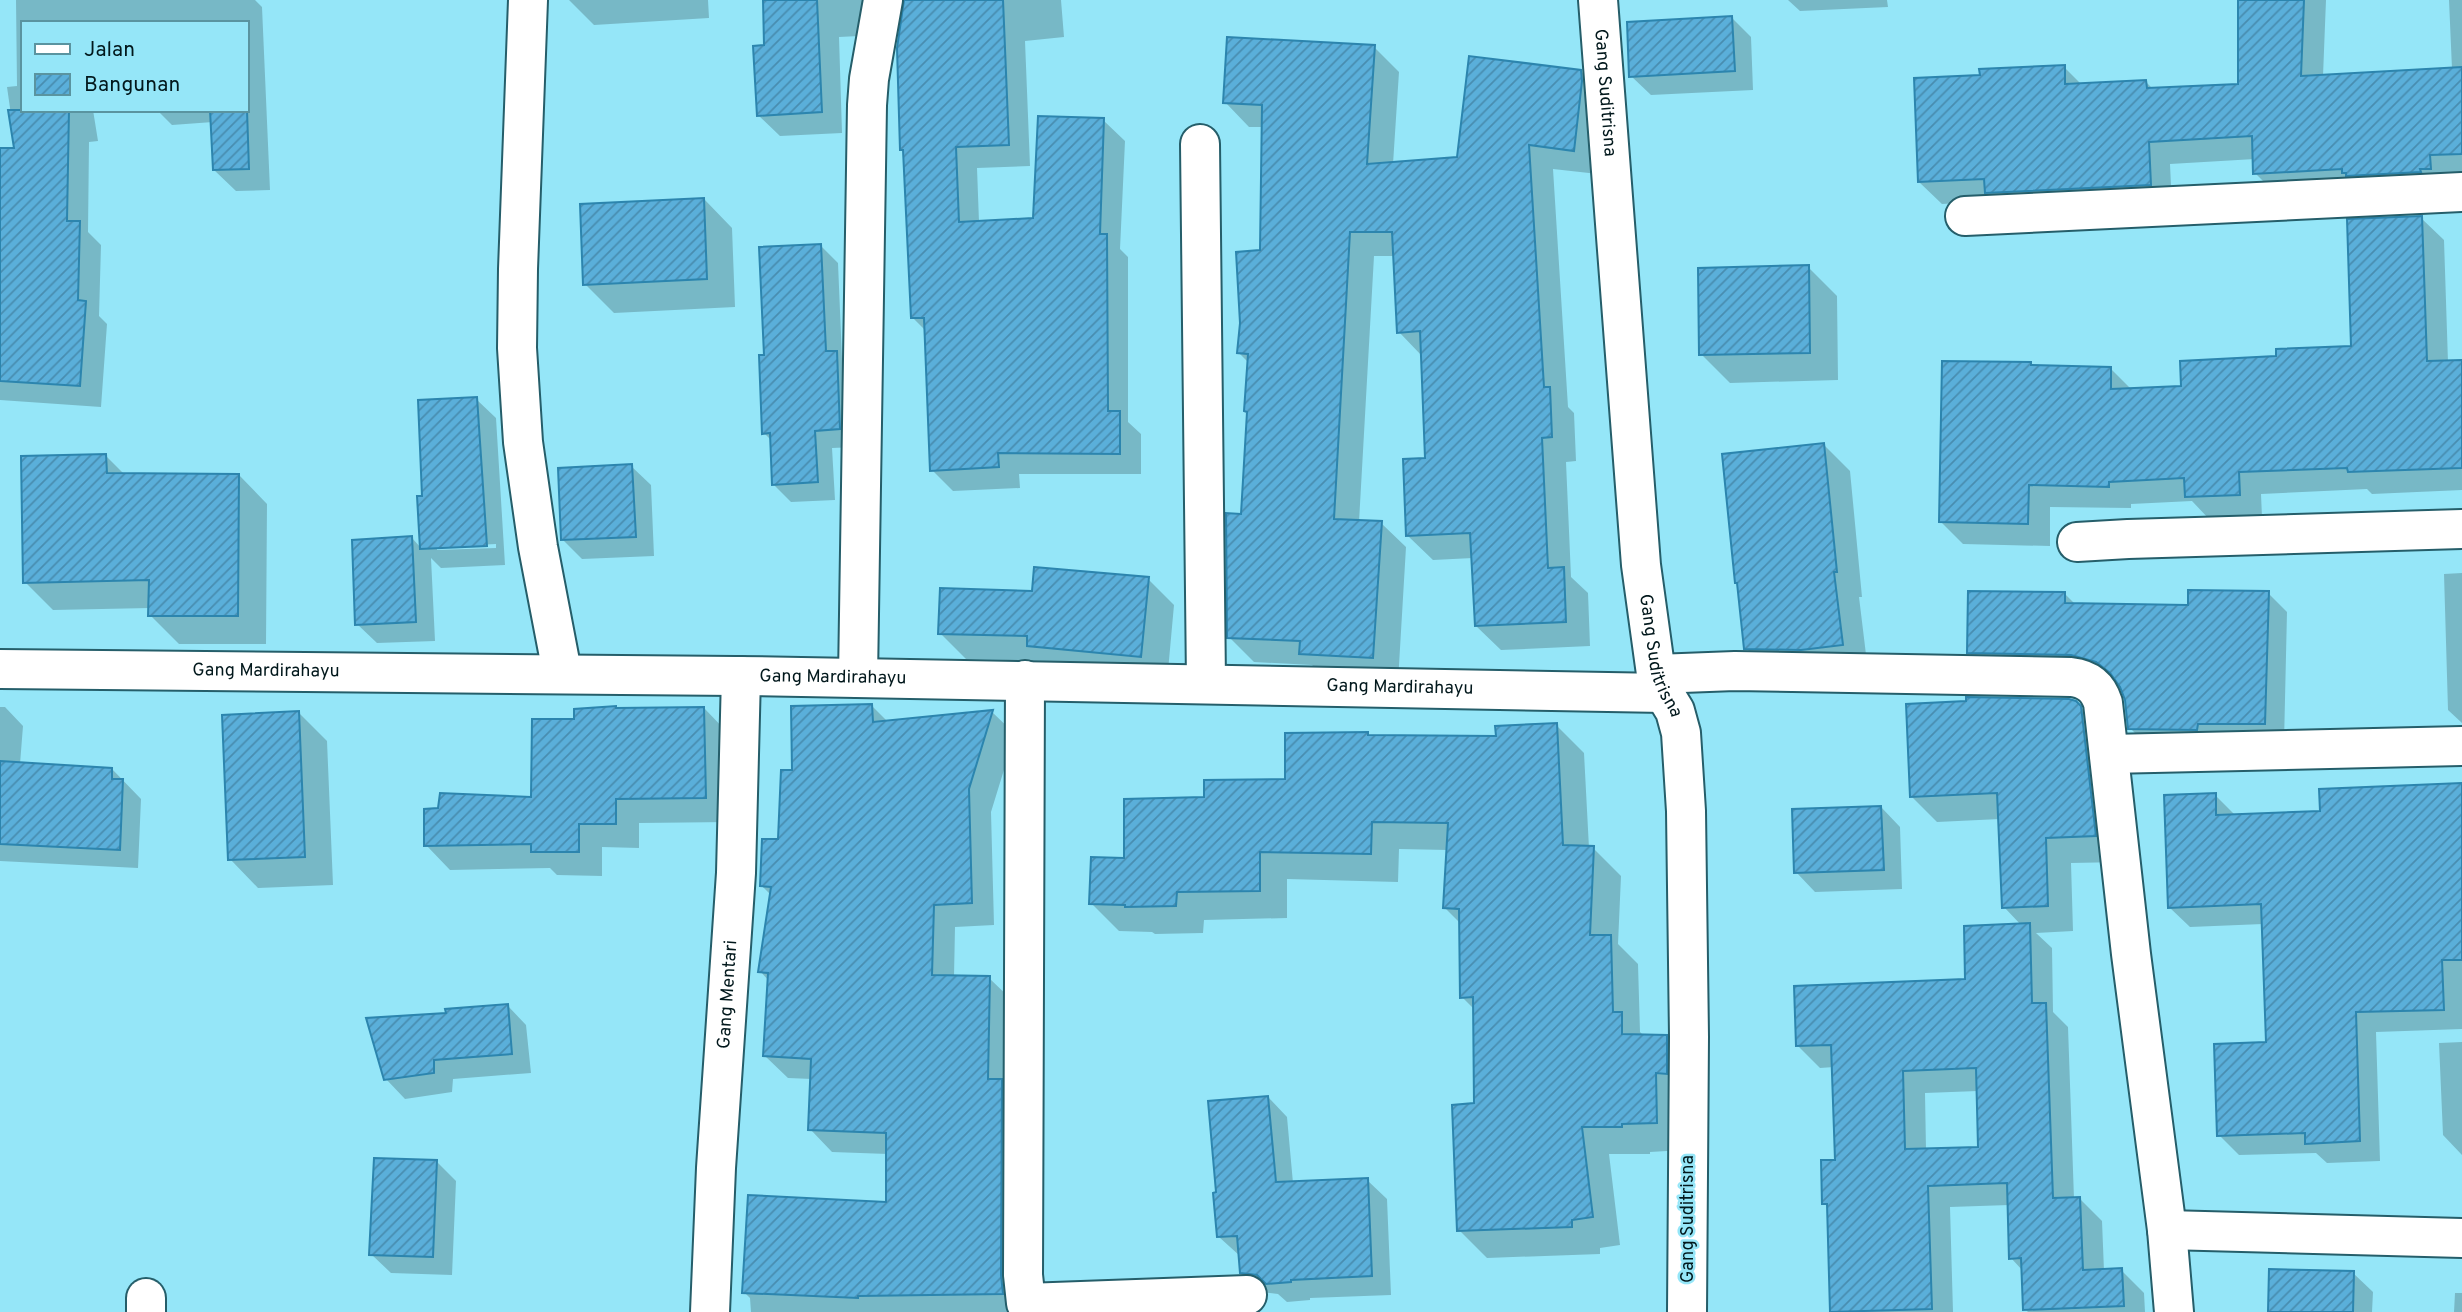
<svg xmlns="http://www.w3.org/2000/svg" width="2462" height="1312" viewBox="0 0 2462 1312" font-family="Overpass,sans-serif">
<defs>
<pattern id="building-hatch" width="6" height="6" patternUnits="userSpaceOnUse" patternTransform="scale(1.75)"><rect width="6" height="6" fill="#5aafda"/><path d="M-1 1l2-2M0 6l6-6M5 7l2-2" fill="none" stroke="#488db0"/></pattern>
</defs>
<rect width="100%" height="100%" fill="#95e6f8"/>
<path fill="#0003" fill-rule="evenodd" d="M 16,0 L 255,0 L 262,7 L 270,190 L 236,191 L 214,170 L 213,122 L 172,125 L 157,110 L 247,110 L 247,23 L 23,23 L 23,110 L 93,110 L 98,141 L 89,142 L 88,232 L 101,245 L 99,316 L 107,324 L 101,407 L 0,400 L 0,149 L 16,150 L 7,87 L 17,86 Z
M 569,0 L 708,0 L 709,18 L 594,25 Z
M 764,0 L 902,0 L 897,0 L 879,35 L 839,37 L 842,133 L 780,136 L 758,115 L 766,47 Z
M 906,0 L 1061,0 L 1064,37 L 1025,41 L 1030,166 L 977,168 L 979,222 L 1034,220 L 1103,120 L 1125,141 L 1120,249 L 1128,257 L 1128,422 L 1141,434 L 1141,474 L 1019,474 L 1020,488 L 953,491 L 932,470 L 926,331 L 913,318 L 905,152 L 902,149 Z
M 1788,0 L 1887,0 L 1888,7 L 1800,11 Z
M 2240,0 L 2326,0 L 2323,76 L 2452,69 L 2449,0 L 2462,0 L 2462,176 L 2277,195 L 2255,173 L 2255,159 L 2170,164 L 2172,207 L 1995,201 L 1942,204 L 1919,182 L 1981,77 L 2064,67 L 2082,85 L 2146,82 L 2153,89 L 2239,86 Z
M 1732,18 L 1751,37 L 1753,90 L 1651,95 L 1631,76 Z
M 1374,47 L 1399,72 L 1393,164 L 1459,159 L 1581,71 L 1605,96 L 1598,174 L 1553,169 L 1568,407 L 1574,413 L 1576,461 L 1566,462 L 1571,577 L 1588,593 L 1590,646 L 1501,650 L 1476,626 L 1473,558 L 1433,560 L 1408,536 L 1427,459 L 1422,356 L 1399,332 L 1395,256 L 1374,256 L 1359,522 L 1381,523 L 1406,547 L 1398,682 L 1325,678 L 1312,665 L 1254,662 L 1229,637 L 1243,515 L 1249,363 L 1239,353 L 1262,252 L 1264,127 L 1249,127 L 1225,102 Z
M 704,199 L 732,228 L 735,307 L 614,313 L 585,284 Z
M 2421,218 L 2444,240 L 2448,362 L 2462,362 L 2462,490 L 2372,494 L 2367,489 L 2261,494 L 2262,517 L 2209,519 L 2192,501 L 2131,504 L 2131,508 L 2050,507 L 2050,546 L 1963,544 L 1941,522 L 2031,364 L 2034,367 L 2111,369 L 2132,390 L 2183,388 L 2278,357 L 2353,348 Z
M 820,245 L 838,263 L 842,359 L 854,370 L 857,447 L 832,448 L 835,500 L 791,502 L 773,484 L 772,441 L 764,433 Z
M 1808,267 L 1837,296 L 1838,380 L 1730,383 L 1701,354 Z
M 476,399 L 496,418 L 505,565 L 441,568 L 431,558 L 435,641 L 377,643 L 357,624 L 412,538 L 421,548 L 424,498 ZM 496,544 L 496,548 L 437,550 L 437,547 Z
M 1824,445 L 1850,471 L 1862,597 L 1859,597 L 1868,671 L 1772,675 L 1746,648 Z
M 106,456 L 124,474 L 239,475 L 267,504 L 266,644 L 179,644 L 150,615 L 150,608 L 53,610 L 25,582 Z
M 631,466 L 651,485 L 654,556 L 582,559 L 563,540 Z
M 2462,573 L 2462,723 L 2448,710 L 2444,574 Z
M 1148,579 L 1174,605 L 1167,682 L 1044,661 L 966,659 L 940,633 L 1033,592 Z
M 2268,593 L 2287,612 L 2284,743 L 2149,747 L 2130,728 L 2126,700 L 2120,683 L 2110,678 L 1988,672 L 1969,653 L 2065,594 L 2076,605 L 2189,607 Z
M 2077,703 L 2103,730 L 2121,862 L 2071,863 L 2073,931 L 2036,933 L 2052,948 L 2053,1012 L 2068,1027 L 2074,1199 L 2080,1199 L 2102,1221 L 2104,1271 L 2121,1270 L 2144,1293 L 2145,1312 L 2028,1312 L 2025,1309 L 2023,1271 L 2011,1258 L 2009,1205 L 1950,1207 L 1953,1312 L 1832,1312 L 1829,1208 L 1824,1203 L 1837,1161 L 1834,1067 L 1820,1068 L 1797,1045 L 1967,980 L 2022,926 L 2004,907 L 2000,819 L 1937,822 L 1911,796 ZM 1978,1091 L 1979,1148 L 1926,1150 L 1925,1093 Z
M 872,706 L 888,722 L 992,712 L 1015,734 L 991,812 L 994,925 L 955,927 L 954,977 L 989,978 L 1012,1000 L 1024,1312 L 751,1312 L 750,1298 L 744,1292 L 887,1204 L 888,1154 L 832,1152 L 810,1129 L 812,1079 L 788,1078 L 765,1056 L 769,981 L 760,971 L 771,895 L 761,885 L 779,841 L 794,772 Z
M 0,707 L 5,707 L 23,726 L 20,764 L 112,769 L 141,799 L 138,868 L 0,861 Z
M 704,708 L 728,733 L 730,822 L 639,823 L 639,848 L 602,847 L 602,876 L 557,875 L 550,868 L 450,870 L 426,845 L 533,799 L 576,721 L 617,710 Z
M 299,713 L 327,741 L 333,885 L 258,888 L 230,859 Z
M 1556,725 L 1584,753 L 1589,848 L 1593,848 L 1621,876 L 1618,944 L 1638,964 L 1640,1032 L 1644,1036 L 1666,1036 L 1694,1064 L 1684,1150 L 1650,1152 L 1650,1154 L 1609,1154 L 1620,1245 L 1600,1248 L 1600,1254 L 1487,1258 L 1459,1230 L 1476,1105 L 1475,1010 L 1462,997 L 1461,924 L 1445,908 L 1448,850 L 1399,849 L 1398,882 L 1287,879 L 1287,918 L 1204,920 L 1203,933 L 1155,934 L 1152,932 L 1119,931 L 1091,903 L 1126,859 L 1205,799 L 1287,781 L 1367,734 L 1370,737 L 1498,738 Z
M 2462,785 L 2462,1029 L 2376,1032 L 2380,1161 L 2327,1163 L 2316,1153 L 2239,1155 L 2219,1135 L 2268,1044 L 2263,924 L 2190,927 L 2169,907 L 2215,795 L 2236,816 L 2322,812 Z
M 1881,807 L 1900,827 L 1902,889 L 1815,892 L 1796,872 Z
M 507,1005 L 526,1025 L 531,1073 L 453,1079 L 452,1092 L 405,1099 L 386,1079 L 447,1014 Z
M 2462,1042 L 2462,1155 L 2443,1135 L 2439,1043 Z
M 1268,1097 L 1287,1117 L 1293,1183 L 1367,1180 L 1387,1199 L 1391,1295 L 1310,1298 L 1310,1300 L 1287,1302 L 1278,1294 L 1261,1292 L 1241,1273 L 1240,1256 L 1219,1237 L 1218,1194 Z
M 437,1162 L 456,1181 L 452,1275 L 391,1273 L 371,1254 Z
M 2353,1273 L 2373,1292 L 2372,1312 L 2270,1312 Z
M 2455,1293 L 2462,1293 L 2462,1312 L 2454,1312 Z"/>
<path fill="url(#building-hatch)" stroke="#2c85ae" stroke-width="2" fill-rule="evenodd" d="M 763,0 L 817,0 L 822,112 L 757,116 L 753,46 L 764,45 Z
M 904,0 L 1003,0 L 1009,145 L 956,147 L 959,222 L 1033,218 L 1038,116 L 1104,118 L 1100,234 L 1107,234 L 1108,411 L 1120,411 L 1120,454 L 998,453 L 999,467 L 930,471 L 924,318 L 911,318 L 903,150 L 900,150 L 897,48 Z
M 2238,0 L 2304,0 L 2301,76 L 2462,67 L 2462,154 L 2430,155 L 2431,169 L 2420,169 L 2421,172 L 2346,176 L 2346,173 L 2342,173 L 2342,169 L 2253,174 L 2252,136 L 2149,142 L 2151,185 L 1985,193 L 1984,179 L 1918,182 L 1914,78 L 1980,75 L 1979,69 L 2065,65 L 2065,84 L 2146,80 L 2147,88 L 2238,84 Z
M 1732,16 L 1735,71 L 1629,77 L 1627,22 Z
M 1227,37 L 1375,45 L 1367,164 L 1457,157 L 1469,56 L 1581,70 L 1582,81 L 1574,151 L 1529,145 L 1544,387 L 1550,387 L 1552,437 L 1542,438 L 1548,568 L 1564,567 L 1566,622 L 1475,626 L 1470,533 L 1406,536 L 1403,459 L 1425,458 L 1420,331 L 1397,333 L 1392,232 L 1350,232 L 1334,519 L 1382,521 L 1373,658 L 1299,654 L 1300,641 L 1227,638 L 1226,513 L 1241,514 L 1247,412 L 1244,411 L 1248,354 L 1237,353 L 1240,323 L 1236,252 L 1260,250 L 1262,105 L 1223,103 Z
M 8,110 L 69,110 L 67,221 L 80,221 L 78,300 L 86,301 L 80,386 L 0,381 L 0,148 L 14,148 Z
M 210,110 L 247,110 L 249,169 L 213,170 Z
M 704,198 L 707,279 L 583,285 L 580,204 Z
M 2422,216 L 2427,361 L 2462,360 L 2462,468 L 2348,472 L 2347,468 L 2239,472 L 2240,495 L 2185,497 L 2184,478 L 2109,482 L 2109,487 L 2029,485 L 2028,524 L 1939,522 L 1942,361 L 2031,362 L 2031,365 L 2111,367 L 2111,389 L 2181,386 L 2180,361 L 2276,356 L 2276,349 L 2351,346 L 2347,219 Z
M 821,244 L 826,351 L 837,351 L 840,429 L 815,431 L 818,482 L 772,485 L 770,433 L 762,434 L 759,355 L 764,355 L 759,247 Z
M 1809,265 L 1810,353 L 1699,355 L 1698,268 Z
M 477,397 L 487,546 L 420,549 L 417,496 L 422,496 L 418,400 Z
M 1824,443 L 1837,572 L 1834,572 L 1843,645 L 1801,650 L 1744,649 L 1737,583 L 1735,583 L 1722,454 Z
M 106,454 L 107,473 L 239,474 L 238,616 L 148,616 L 149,580 L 23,583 L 21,456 Z
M 632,464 L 636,537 L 561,540 L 558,468 Z
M 412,536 L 416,622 L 355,625 L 352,540 Z
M 1034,567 L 1149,577 L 1141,657 L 1027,646 L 1027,636 L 938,634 L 940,588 L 1032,591 Z
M 2188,590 L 2269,591 L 2265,724 L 2198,724 L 2197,730 L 2128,729 L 2125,700 L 2120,687 L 2110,673 L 2096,662 L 2071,655 L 1967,653 L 1968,591 L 2065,592 L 2065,603 L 2188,605 Z
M 1966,697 L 2069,699 L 2076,701 L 2081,706 L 2096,836 L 2046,838 L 2048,906 L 2002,908 L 1997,793 L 1910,797 L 1906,704 L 1966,701 Z
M 872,704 L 873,722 L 993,710 L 969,789 L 972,903 L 934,905 L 932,975 L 990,976 L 988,1079 L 1002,1079 L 1001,1275 L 1003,1294 L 858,1296 L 858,1298 L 742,1293 L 748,1195 L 886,1202 L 886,1133 L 808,1130 L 811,1059 L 763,1056 L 768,973 L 758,972 L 771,887 L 760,886 L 762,839 L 778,839 L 781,770 L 792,770 L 791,706 Z
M 616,706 L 616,708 L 704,707 L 706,798 L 616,799 L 616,824 L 579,824 L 579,852 L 531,852 L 531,844 L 424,846 L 424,809 L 438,808 L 440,793 L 531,797 L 532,719 L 574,719 L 574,709 Z
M 299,711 L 305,857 L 228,860 L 222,715 Z
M 1557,723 L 1563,845 L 1594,846 L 1590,935 L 1611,935 L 1613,1012 L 1622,1012 L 1622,1034 L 1667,1035 L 1667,1074 L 1656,1073 L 1657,1123 L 1622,1124 L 1622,1127 L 1582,1127 L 1593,1217 L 1572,1220 L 1572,1227 L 1457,1231 L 1452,1105 L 1474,1103 L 1473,997 L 1460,998 L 1459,909 L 1443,908 L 1448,823 L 1372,822 L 1371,854 L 1260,852 L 1260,891 L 1177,892 L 1176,906 L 1125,907 L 1125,905 L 1089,904 L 1091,857 L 1124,858 L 1124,799 L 1204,797 L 1204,780 L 1285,779 L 1285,733 L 1368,732 L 1368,735 L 1496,736 L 1495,726 Z
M 0,761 L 112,768 L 112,779 L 123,779 L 120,850 L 0,844 Z
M 2462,783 L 2462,960 L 2442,960 L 2444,1010 L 2356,1012 L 2360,1141 L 2305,1144 L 2305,1133 L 2217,1136 L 2214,1044 L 2266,1042 L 2261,904 L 2168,908 L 2164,795 L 2216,793 L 2216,815 L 2320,811 L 2319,789 Z
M 1881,806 L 1884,870 L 1794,873 L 1792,809 Z
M 2030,923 L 2032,1003 L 2046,1003 L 2053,1198 L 2080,1197 L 2083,1270 L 2122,1268 L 2124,1306 L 2023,1310 L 2021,1258 L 2009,1259 L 2007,1183 L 1928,1186 L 1932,1309 L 1830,1312 L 1827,1204 L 1822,1204 L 1821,1160 L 1835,1160 L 1831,1045 L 1796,1046 L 1794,986 L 1965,979 L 1964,926 ZM 1976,1068 L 1978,1147 L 1905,1149 L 1903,1071 Z
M 508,1004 L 512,1054 L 434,1060 L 434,1073 L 384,1080 L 366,1018 L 446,1013 L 445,1009 Z
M 1268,1096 L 1276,1182 L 1368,1178 L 1372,1276 L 1291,1280 L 1291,1282 L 1266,1284 L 1257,1275 L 1240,1273 L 1237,1236 L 1217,1237 L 1213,1193 L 1216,1192 L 1208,1101 Z
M 374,1158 L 437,1160 L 433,1257 L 369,1255 Z
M 2269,1269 L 2354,1271 L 2353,1312 L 2268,1312 Z"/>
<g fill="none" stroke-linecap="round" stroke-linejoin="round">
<g stroke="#255e6a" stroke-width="42">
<g id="street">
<path d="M 528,0 L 518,269 L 517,348 L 523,442 L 538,547 L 562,672"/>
<path id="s1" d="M 1598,0 L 1641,565 L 1656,674 L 1664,693 L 1675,711 L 1681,733 L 1686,811 L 1689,1037 L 1687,1312"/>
<path d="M 1200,144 L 1206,682"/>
<path d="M 1965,216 L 2462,192"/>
<path d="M 2077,542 L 2128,539 L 2462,529"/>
<path id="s2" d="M 0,669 C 555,672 1109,680 1664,693"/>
<path d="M 1656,674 L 1735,671 L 2071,677 C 2088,679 2098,687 2103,703 L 2131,954 L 2167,1230 L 2174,1312"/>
<path d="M 858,678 L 867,105 L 869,79 L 883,0"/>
<path d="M 1025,680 L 1023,1275 L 1026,1303 L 1247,1295"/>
<path d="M 2109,754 L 2462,746"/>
<path d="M 2167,1230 L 2462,1238"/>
<path d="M 146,1312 L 146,1298"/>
<path id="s3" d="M 710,1312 L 716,1168 L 736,873 L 741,676"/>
</g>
</g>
<use href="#street" stroke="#fff" stroke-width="38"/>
</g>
<g text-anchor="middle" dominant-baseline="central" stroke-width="5" stroke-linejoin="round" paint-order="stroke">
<g font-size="18" fill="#02181c" stroke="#95e6f8">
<text stroke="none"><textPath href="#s1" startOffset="93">Gang Suditrisna</textPath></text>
<text stroke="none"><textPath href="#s1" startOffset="660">Gang Suditrisna</textPath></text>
<text stroke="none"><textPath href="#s2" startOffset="266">Gang Mardirahayu</textPath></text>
<text stroke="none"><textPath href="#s2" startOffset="833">Gang Mardirahayu</textPath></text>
<text stroke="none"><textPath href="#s2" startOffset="1400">Gang Mardirahayu</textPath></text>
<text stroke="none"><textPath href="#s3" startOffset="318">Gang Mentari</textPath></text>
<text transform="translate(1688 1219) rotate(-90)">Gang Suditrisna</text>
</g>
</g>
<rect x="21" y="21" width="228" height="91" fill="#95e6f8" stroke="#5a94a0" stroke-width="2"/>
<rect x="35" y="44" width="35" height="10" fill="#ffffff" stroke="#5a94a0" stroke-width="2"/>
<text x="84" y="56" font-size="21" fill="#02181c">Jalan</text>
<rect x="35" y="74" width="35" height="21" fill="url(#building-hatch)" stroke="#5a94a0" stroke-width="2"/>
<text x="84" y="91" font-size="21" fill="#02181c">Bangunan</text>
</svg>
